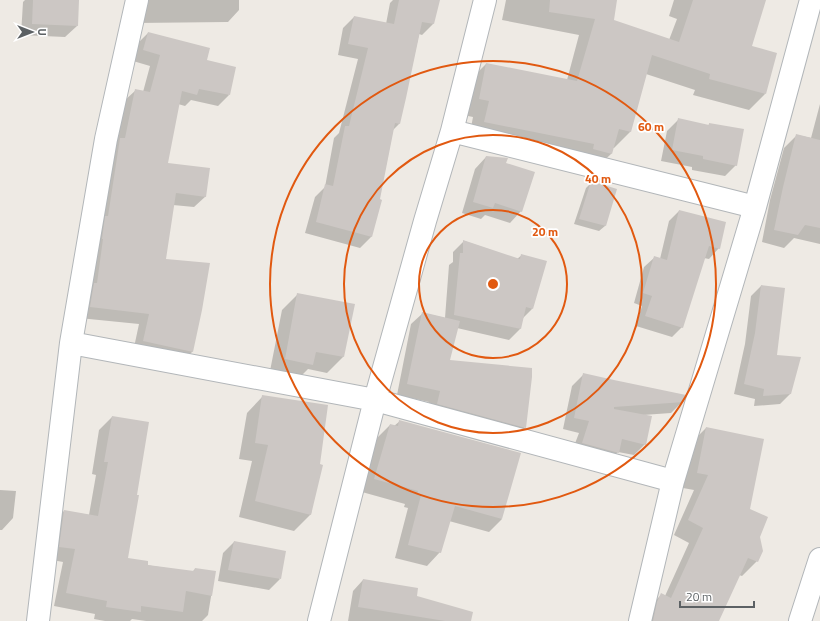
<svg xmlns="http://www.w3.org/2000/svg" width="820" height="621" viewBox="0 0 820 621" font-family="'Titillium Web',sans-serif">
<rect width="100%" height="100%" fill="#eeeae4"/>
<path fill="#0003" d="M 25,0 L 78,0 L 77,26 L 65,37 L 21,35 L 23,2 Z
M 131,0 L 239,0 L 239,10 L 228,22 L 136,23 Z
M 393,0 L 439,0 L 433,24 L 422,35 L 419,34 L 405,98 L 399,124 L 393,130 L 379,200 L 381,201 L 371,237 L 360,248 L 305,233 L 315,197 L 325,187 L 334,138 L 339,133 L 358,59 L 338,55 L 343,28 L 354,17 L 386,24 L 390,3 Z
M 506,0 L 616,0 L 613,21 L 669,40 L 677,19 L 669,16 L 674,0 L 765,0 L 751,47 L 765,94 L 749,110 L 693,95 L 695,90 L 646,74 L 630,132 L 614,148 L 612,148 L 611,154 L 594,170 L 469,138 L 473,117 L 463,115 L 470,80 L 486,64 L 567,80 L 579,35 L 502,20 Z
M 148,33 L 205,61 L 229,95 L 218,106 L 191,100 L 185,106 L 178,104 L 167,164 L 206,196 L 194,207 L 173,205 L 165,260 L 201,310 L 192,352 L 181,363 L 133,352 L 139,324 L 79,318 L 124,101 L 136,90 L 143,92 L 150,66 L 133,61 L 137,44 Z
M 820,104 L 820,244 L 794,238 L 784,248 L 762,242 L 770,200 L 784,148 L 797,135 L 811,138 Z
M 679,119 L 708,126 L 709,124 L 736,165 L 725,176 L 692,170 L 692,167 L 661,161 L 667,131 Z
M 486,157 L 505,163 L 521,211 L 510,223 L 485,215 L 481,219 L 462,213 L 475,169 Z
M 592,182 L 616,190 L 605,226 L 599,231 L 574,224 L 586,188 Z
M 679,211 L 719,248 L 709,259 L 704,258 L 682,327 L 672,337 L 636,326 L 642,306 L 634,303 L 644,267 L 655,257 L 660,259 L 669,221 Z
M 464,241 L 517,259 L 522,255 L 532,309 L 522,319 L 520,329 L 509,340 L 457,328 L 449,361 L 525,428 L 514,439 L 427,415 L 429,402 L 397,395 L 411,324 L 423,313 L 445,318 L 449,265 L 453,262 L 453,252 Z
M 761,286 L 776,356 L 791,393 L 780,404 L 754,406 L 755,399 L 734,394 L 745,344 L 751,296 Z
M 298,294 L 354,305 L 343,357 L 327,373 L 308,369 L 296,381 L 269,376 L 282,310 Z
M 583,375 L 683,401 L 671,413 L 643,415 L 645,444 L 634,455 L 618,452 L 606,464 L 571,454 L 579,433 L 563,429 L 572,386 Z
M 263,396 L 319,465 L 311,514 L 294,531 L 239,517 L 252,461 L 239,459 L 247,413 Z
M 112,417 L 126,559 L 146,565 L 192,572 L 195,569 L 215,572 L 208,615 L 202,621 L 146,621 L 132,619 L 130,621 L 105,621 L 94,619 L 95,614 L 54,606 L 63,562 L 47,559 L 51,524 L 64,511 L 89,515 L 96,475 L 92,474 L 99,430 Z
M 400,421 L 502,519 L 489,532 L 449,521 L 440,552 L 427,566 L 395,558 L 408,508 L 404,507 L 405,504 L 362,492 L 377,438 L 390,425 L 394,426 Z
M 706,428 L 749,510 L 757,561 L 742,576 L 739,575 L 718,621 L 642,621 L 647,609 L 662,594 L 665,596 L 689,543 L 674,535 L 694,490 L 683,488 L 691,443 Z
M 0,490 L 16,491 L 13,518 L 2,530 L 0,530 Z
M 234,542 L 280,579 L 269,590 L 218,581 L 223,553 Z
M 363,580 L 416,597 L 458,621 L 348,621 L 353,591 Z"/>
<path fill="#ccc7c4" d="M 33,0 L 79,0 L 78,26 L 32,24 Z
M 399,0 L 440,0 L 434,24 L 422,22 L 406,98 L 400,124 L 395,123 L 380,199 L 382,200 L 372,237 L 316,222 L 325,184 L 333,186 L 345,126 L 349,126 L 368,48 L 348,44 L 354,16 L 394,24 Z
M 550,0 L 617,0 L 614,20 L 679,42 L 693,0 L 766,0 L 752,46 L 777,53 L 766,94 L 709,79 L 710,74 L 652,55 L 631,132 L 619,129 L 612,154 L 593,149 L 594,144 L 484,122 L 489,101 L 479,99 L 486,63 L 577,81 L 595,19 L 549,12 Z
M 148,32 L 210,48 L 207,60 L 236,67 L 230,95 L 199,89 L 197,95 L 182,91 L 168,163 L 210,168 L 206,197 L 176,193 L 166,259 L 210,263 L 202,310 L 193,352 L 143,341 L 149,314 L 90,307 L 94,283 L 97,283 L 103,239 L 102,239 L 105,216 L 108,216 L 120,138 L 125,138 L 135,89 L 150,92 L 160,55 L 143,50 Z
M 678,118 L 709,125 L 709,123 L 744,129 L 737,166 L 703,159 L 703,156 L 672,150 Z
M 796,134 L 820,140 L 820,228 L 805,225 L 798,235 L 774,230 L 783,187 Z
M 486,156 L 508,158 L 506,163 L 535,172 L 522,212 L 495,203 L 493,208 L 473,202 Z
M 591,181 L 617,189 L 606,226 L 579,219 Z
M 679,210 L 726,222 L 720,249 L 709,246 L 683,328 L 645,316 L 652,296 L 643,293 L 654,256 L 667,260 Z
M 463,240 L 520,259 L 521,254 L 547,261 L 533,309 L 526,307 L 521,329 L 454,315 L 460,253 L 463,253 Z
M 761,285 L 785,288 L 777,355 L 801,357 L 791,394 L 763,396 L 764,389 L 744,384 L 755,333 Z
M 297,293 L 355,304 L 344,357 L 316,352 L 313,365 L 285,359 Z
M 422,312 L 460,321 L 450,360 L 532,368 L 532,377 L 526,428 L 437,404 L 440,391 L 407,384 Z
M 583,373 L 614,380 L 686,395 L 684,402 L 614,407 L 614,409 L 652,416 L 646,445 L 622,439 L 619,453 L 582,443 L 589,421 L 574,418 Z
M 262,395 L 328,405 L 320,464 L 323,465 L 311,515 L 255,501 L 268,445 L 255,443 Z
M 112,416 L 149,422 L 137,495 L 139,495 L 128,558 L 148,561 L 148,565 L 194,571 L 195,568 L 216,571 L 212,596 L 186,591 L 183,612 L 141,606 L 141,612 L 106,607 L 107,601 L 66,593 L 75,549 L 59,547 L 64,510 L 98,516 L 108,462 L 104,462 Z
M 399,420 L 521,453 L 502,519 L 455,506 L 441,553 L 408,545 L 421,495 L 417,494 L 418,491 L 374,479 L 390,424 L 398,426 Z
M 706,427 L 764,439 L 750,509 L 768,517 L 760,537 L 763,551 L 758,562 L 748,558 L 719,621 L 653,621 L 657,602 L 661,593 L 671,598 L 703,528 L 688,520 L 708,475 L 697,473 Z
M 234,541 L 286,551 L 281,579 L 228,570 Z
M 363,579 L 418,588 L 417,596 L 473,612 L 471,621 L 445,621 L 358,607 Z"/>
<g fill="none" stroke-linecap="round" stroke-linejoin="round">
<g stroke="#b2b6b9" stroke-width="24">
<path id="minor" d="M 452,131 L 755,207
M 71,343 L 375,400 L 673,481
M 38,621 L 71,343 L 106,139 L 137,0
M 319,621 L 375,400 L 425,221 L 452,131 L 485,0
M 640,621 L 673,481 L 755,207 L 811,0
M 800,621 L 820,559"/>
</g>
<use href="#minor" stroke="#fff" stroke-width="22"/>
</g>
<g fill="none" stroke="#e15910" stroke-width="2">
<circle cx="493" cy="284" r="74"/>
<circle cx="493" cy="284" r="149"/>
<circle cx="493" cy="284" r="223"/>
</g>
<circle cx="493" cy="284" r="6" fill="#e15910" stroke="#fff" stroke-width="2"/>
<g font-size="12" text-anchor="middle" font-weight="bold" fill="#e15910" stroke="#fff" stroke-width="3.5" stroke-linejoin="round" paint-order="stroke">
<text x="651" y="131">60 m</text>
<text x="598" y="183">40 m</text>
<text x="545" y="236">20 m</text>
</g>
<g transform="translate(32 32) rotate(90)" stroke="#ffffff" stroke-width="3" paint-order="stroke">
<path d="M0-3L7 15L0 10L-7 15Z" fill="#5c6164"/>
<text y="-6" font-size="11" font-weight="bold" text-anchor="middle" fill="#5c6164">U</text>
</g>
<path d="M680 601v6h74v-6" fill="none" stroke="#5c6164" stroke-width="2"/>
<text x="686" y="601" font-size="12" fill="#5c6164" stroke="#ffffff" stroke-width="3" paint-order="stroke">20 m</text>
</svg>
